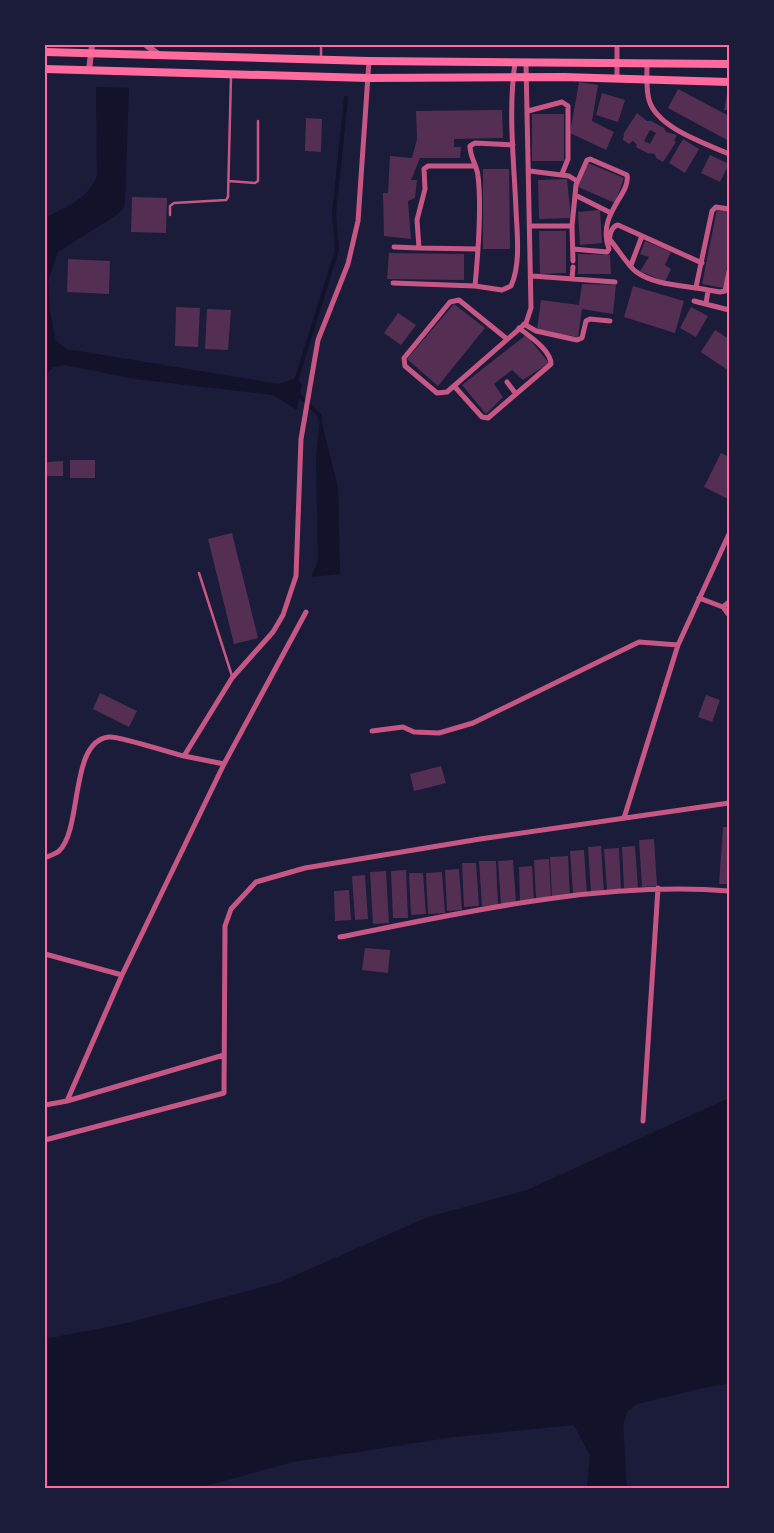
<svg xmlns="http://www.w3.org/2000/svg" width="774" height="1533" viewBox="0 0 774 1533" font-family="Roboto,sans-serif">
<rect width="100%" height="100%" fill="#1b1b3a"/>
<path fill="#12122b" d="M 96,87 L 129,88 L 125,199 L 124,207 L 118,214 L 58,252 L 48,281 L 50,311 L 55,339 L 66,349 L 278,384 L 297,378 L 302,385 L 297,410 L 273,395 L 135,379 L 65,365 L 53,367 L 45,376 L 45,218 C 67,206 87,200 97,176 Z
M 320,416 L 338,487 L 340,574 L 311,577 L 318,561 L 316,457 Z
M 729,1098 L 729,1384 L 712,1386 L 637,1404 L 627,1412 L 623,1425 L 627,1488 L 587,1488 L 590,1456 L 574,1425 L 454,1437 L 293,1462 L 198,1488 L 45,1488 L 45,1339 L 123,1324 L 278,1283 L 428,1217 L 527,1190 Z"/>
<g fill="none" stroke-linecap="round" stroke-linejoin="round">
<path stroke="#12122b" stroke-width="4" d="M 296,381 L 337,250 L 334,214 L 346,98
M 297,393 L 320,416 L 320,419"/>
</g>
<path fill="#542f53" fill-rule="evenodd" d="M 579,82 L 598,85 L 592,121 L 614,132 L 606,150 L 570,133 Z
M 728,88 L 729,88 L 729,110 L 724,110 Z
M 678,89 L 729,116 L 729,141 L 668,108 Z
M 602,93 L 625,100 L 618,122 L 596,115 Z
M 502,110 L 503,138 L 454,139 L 454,147 L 461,147 L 460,158 L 420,158 L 411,180 L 417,180 L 415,198 L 408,201 L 411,239 L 384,236 L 383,193 L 388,193 L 390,156 L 412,158 L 417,139 L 416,111 Z
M 637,113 L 647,121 L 651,121 L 664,128 L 666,132 L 677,135 L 674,141 L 676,142 L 663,162 L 656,158 L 655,154 L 650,153 L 649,154 L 636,147 L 637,145 L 633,141 L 629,144 L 623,140 L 624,133 ZM 650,130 L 656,133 L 650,144 L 644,141 Z
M 532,114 L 564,114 L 564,161 L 532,161 Z
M 306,118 L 322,119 L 321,152 L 305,151 Z
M 683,139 L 699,149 L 685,173 L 669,163 Z
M 710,155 L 729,164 L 720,182 L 701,173 Z
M 588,163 L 624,178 L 615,203 L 578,187 Z
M 483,169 L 509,169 L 510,249 L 483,249 Z
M 567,179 L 571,218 L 539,219 L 538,180 Z
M 132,197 L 167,198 L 166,233 L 131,232 Z
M 717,209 L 729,211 L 729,257 L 723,288 L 702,284 Z
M 600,210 L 602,243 L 580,245 L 578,212 Z
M 539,231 L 566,231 L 566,273 L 540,274 Z
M 645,241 L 671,252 L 665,265 L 671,269 L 665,282 L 640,271 L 649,257 L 640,254 Z
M 389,253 L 464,254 L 464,280 L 387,279 Z
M 578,254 L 610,255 L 611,274 L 578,274 Z
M 68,259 L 110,261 L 109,294 L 67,292 Z
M 582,284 L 616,285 L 613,314 L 582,309 L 578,337 L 537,330 L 541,300 L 579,305 Z
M 633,286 L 684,301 L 675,333 L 624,317 Z
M 454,304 L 485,328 L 438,386 L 407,359 Z
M 176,307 L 200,308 L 198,347 L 175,346 Z
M 691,307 L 708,316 L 696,337 L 680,328 Z
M 207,309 L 231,310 L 228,350 L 205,349 Z
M 398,313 L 416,325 L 401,345 L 384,333 Z
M 715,330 L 729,339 L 729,371 L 701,352 Z
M 526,335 L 549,363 L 523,380 L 512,370 L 494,384 L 503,397 L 486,414 L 462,385 Z
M 721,453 L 729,457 L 728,499 L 704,487 Z
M 70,460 L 95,460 L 95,478 L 70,478 Z
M 63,461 L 63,476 L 47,476 L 47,462 Z
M 232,533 L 258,638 L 234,644 L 208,539 Z
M 100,693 L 137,711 L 129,727 L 93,709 Z
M 706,695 L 720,700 L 712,722 L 698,717 Z
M 441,766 L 446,783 L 414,791 L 410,774 Z
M 723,827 L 729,827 L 729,884 L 719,884 Z
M 654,839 L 657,886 L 642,887 L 639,840 Z
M 601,846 L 604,892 L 591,893 L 588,847 Z
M 635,846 L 638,888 L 624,888 L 622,847 Z
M 619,848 L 621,889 L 607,890 L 604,849 Z
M 584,850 L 587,894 L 573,894 L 570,851 Z
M 568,856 L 570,897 L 552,898 L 550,857 Z
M 549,859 L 551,899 L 536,899 L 534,860 Z
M 513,860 L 516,903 L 501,904 L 498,861 Z
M 479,861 L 496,861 L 498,905 L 482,906 Z
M 462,863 L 476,863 L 479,906 L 464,907 Z
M 532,866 L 534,901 L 520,902 L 519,867 Z
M 459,869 L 462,910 L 447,911 L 445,870 Z
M 406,870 L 408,918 L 393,918 L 391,871 Z
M 386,871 L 389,923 L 373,924 L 370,872 Z
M 442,872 L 445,913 L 428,914 L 426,873 Z
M 409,873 L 423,873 L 426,914 L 411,915 Z
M 365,875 L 368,919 L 355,920 L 352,876 Z
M 349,890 L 351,920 L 335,921 L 334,891 Z
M 365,948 L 390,950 L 388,973 L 362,970 Z"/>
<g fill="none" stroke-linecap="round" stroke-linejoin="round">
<path stroke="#c65784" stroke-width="2.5" d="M 321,58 L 321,45
M 229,181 L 255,183 L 258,181 L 258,121
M 170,215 L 170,206 L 174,203 L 226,200 L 228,197 L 231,76
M 199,573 L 232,676"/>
<path stroke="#c65784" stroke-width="5" d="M 647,65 C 647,76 646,90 649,100 C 657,128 705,143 729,154
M 617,78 L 617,45
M 528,111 L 562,102 L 568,106 L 568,159 L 562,174
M 474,166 L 428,166 L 424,169 L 425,189 L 417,220 L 419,248 L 478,249
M 530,171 L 569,176 L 577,181
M 575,195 L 609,212
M 531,226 L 572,226 L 573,261
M 572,226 L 576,185 L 587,160 L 590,159 L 627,175 C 631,195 596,214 609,249 L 607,252 L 573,249
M 394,247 L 419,248
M 702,263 L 618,225 C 612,226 609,235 610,240 C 618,249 626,263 635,271 C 655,286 684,285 708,290 L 706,304
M 631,265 L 642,236
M 532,276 L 615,282
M 572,279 L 573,267
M 393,283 L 475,286 L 502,290 L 511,286 C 521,264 517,233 516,210 C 514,161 508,111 515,63
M 475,286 C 478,254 482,208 478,176 C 477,165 470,158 470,146 L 475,143 L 513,145
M 696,287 L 712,211 L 716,207 L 729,209
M 708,290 L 720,292 L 725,291 L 729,271
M 694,301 L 729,310
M 524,324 L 536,331 L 577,340 L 582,338 L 586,321 L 590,319 L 610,321
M 507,339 L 459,300 L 450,302 L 404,358 L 405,366 L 437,393 L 447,392 L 526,323 L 531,308 L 526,63
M 507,382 L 516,394
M 454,386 L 482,417 L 488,418 L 551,364 C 551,350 529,336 519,328
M 699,598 L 723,607 L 729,615
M 723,607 L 729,602
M 372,731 L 403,727 L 414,732 L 439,733 L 473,723 L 639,642 L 678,645
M 224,764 L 306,612
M 624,818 L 678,645 L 729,534
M 45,858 C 49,856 55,854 59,851 C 83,828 69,741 109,737 C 119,736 171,753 184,756 L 232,678 L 273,632 L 283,615 L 296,576 L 301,439 L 318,340 L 348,264 L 358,221 L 369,61
M 340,937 C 466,912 600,881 729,891
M 45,954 L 122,975
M 67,1101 L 122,975 L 224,764 L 184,756
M 45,1105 L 67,1101 L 224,1055
M 643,1121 L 658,888
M 45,1140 L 224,1093 L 225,926 L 231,909 L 256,882 L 305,868 L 480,839 L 729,803"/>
<path stroke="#c65784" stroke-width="6" d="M 146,45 L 158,54
M 89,70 L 92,45"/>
<path stroke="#ff6b9d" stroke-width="8" d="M 45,52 L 369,61 L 729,64
M 45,69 L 368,78 L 564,77 L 729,82"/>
</g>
<rect width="774" height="1533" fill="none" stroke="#1b1b3a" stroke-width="92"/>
<rect x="46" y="46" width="682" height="1441" fill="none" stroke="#ff6b9d" stroke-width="2"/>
</svg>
